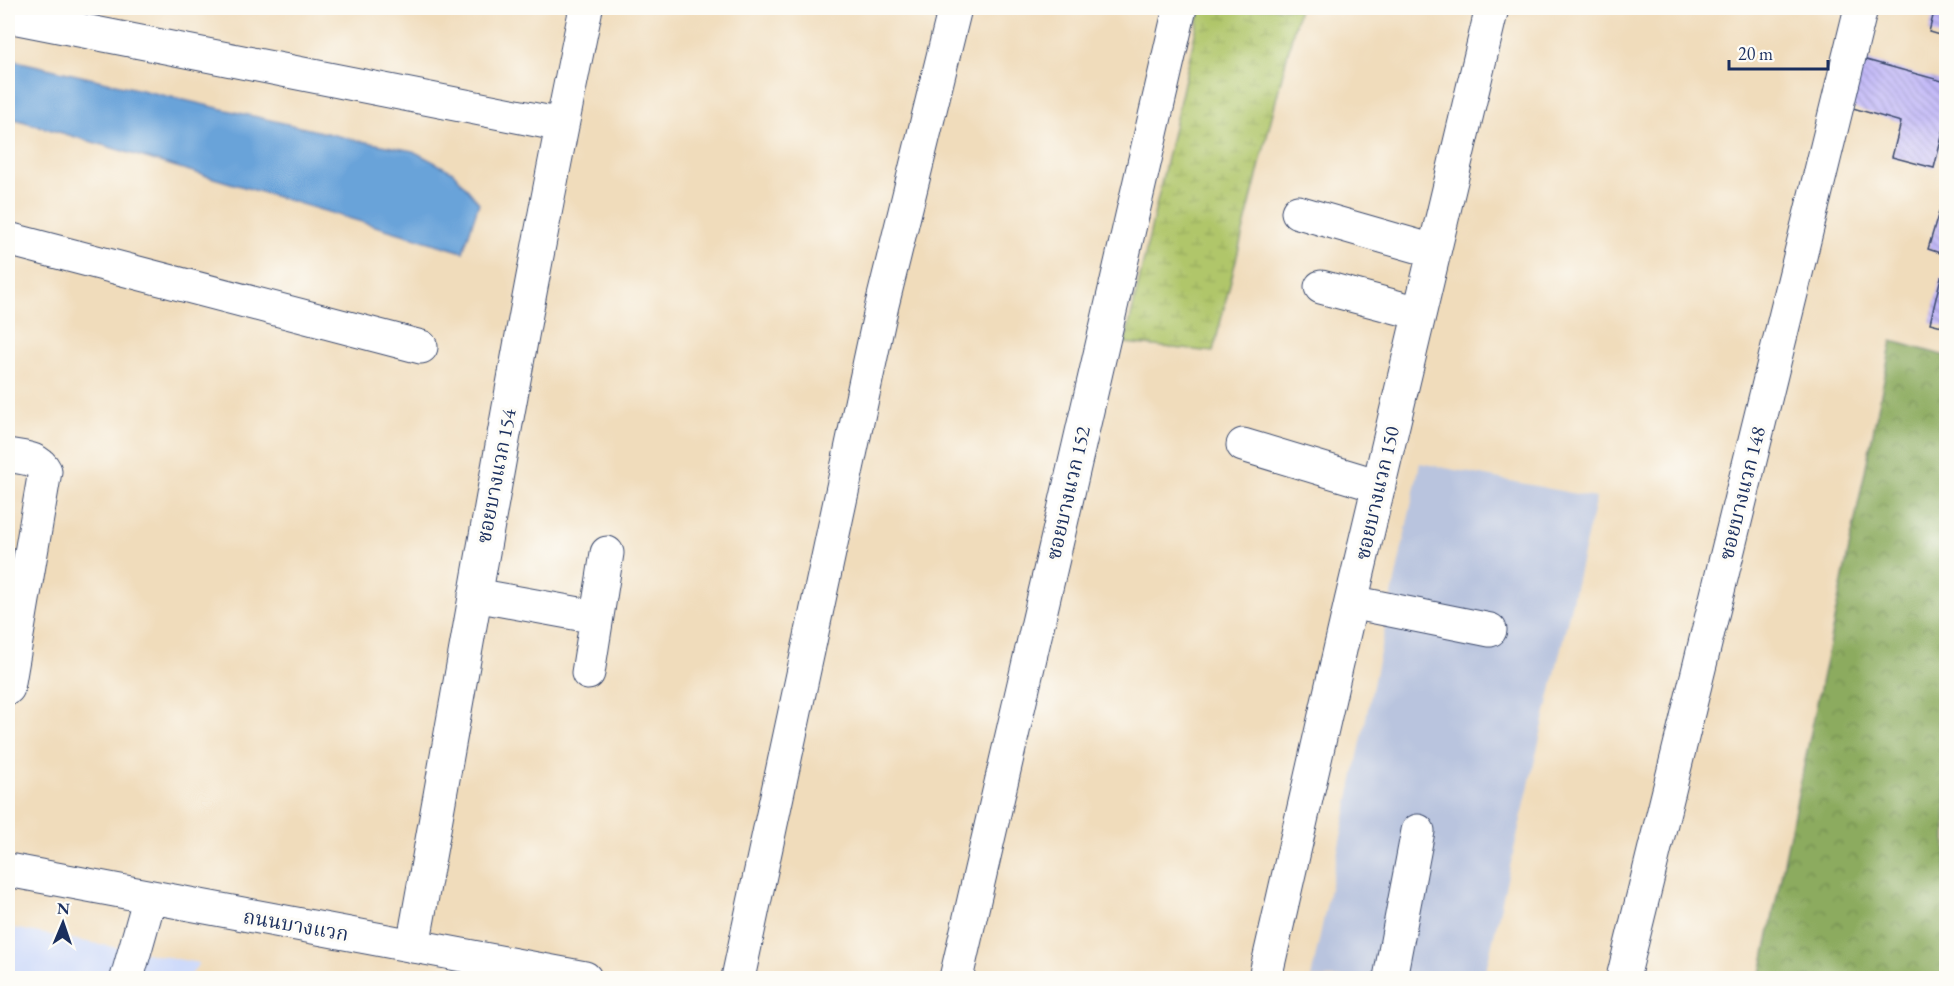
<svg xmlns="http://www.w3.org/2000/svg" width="1954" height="986" viewBox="0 0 1954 986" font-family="'EB Garamond','Noto Serif Thai',serif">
<defs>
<pattern id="forest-crowns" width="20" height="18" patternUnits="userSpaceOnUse" patternTransform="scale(1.5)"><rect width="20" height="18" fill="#8cab5e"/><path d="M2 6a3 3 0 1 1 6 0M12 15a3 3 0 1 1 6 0" fill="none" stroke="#728c51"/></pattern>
<pattern id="wetland-marsh" width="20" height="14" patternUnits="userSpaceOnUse" patternTransform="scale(1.5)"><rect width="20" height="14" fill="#b0c66a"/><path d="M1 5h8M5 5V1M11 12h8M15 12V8" fill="none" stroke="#97aa5e"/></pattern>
<pattern id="building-back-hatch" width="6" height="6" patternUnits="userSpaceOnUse" patternTransform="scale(1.5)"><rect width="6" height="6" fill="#c1b7f8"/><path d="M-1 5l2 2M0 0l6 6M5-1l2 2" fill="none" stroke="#9c95cc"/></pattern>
</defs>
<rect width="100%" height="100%" fill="#fdfcf7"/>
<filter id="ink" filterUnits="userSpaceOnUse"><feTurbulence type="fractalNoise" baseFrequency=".0167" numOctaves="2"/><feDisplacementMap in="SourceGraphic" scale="12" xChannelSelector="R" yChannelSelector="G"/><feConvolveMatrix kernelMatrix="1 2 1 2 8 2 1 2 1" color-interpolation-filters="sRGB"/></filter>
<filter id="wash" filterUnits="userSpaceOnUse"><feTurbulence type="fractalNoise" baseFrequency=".008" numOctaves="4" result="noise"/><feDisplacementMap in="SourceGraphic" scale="24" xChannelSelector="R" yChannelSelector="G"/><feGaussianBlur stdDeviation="1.35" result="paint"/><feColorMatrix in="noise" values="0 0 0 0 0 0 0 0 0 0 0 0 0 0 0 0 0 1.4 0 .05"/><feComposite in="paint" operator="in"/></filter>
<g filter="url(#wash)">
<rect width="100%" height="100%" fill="#f0dcbb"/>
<path fill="#cedafa" d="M 8,927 L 199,963 L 189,978 L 8,978 Z"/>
<path fill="#b9c4de" d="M 1420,463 L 1596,498 L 1484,978 L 1311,978 Z"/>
<path fill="url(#forest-crowns)" stroke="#546d5e" stroke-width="1.5" d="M 1892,341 L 1946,356 L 1946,978 L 1760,978 Z"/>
<path fill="url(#wetland-marsh)" stroke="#667a64" stroke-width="1.5" d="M 1201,8 L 1299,8 L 1213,352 L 1125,343 Z"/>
<path fill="#69a3d9" stroke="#42699c" stroke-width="1.5" d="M 8,59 L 356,140 L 413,151 L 453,172 L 479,203 L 463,252 L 8,117 Z"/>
<g id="blocks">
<path fill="url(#building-back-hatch)" d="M 1935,8 L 1946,8 L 1946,37 L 1929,32 Z
M 1859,58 L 1946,82 L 1946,121 L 1934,168 L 1892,157 L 1901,122 L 1846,106 Z
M 1944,195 L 1946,196 L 1946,255 L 1928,249 Z
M 1941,277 L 1946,279 L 1946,327 L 1930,323 Z"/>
</g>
</g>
<g filter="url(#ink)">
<use href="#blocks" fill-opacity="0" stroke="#3b496c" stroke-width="1.5"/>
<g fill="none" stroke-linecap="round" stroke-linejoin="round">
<g stroke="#3b496c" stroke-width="35">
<path id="minor" d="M 8,16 L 562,125
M 1298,212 L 1434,251
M 8,239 L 421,347
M 1321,287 L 1419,313
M 1243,445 L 1379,486
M 8,455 C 21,458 38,457 45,471 L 8,688
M 475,595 L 596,617
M 1351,602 L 1490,630
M 588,673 L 607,553
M 413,946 C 470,633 521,319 586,8
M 127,978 L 150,897
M 738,978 L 882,305 L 955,8
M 956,978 L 1180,8
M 1265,978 L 1351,602 L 1492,8
M 1390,978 L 1418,831
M 1623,978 L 1861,8"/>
</g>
<g stroke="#3b496c" stroke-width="35">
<path id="major" d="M 8,870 L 585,978"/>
</g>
<use href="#minor" stroke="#fff" stroke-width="33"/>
<use href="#major" stroke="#fff" stroke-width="33"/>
</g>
</g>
<g text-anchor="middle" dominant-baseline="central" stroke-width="6" stroke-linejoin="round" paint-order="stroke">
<g font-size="20" fill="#1b2f5e" stroke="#fdfcf7">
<text transform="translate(496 476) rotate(-79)">ซอยบางแวก 154</text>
<text transform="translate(1068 493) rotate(-77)">ซอยบางแวก 152</text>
<text transform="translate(1377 493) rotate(-77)">ซอยบางแวก 150</text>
<text transform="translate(1742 493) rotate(-76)">ซอยบางแวก 148</text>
<text transform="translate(296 925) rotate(10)">ถนนบางแวก</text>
</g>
</g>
<rect width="1954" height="986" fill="none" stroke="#fdfcf7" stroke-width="30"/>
<g transform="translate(63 923) rotate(2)" stroke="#fdfcf7" stroke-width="4.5" paint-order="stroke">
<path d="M0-4.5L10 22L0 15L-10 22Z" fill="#1b2f5e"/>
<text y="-9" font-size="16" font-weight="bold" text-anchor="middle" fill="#1b2f5e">N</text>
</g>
<path d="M1729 60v9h99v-9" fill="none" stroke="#1b2f5e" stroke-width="3"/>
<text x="1738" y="60" font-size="18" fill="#1b2f5e" stroke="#fdfcf7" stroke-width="4.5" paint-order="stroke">20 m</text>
</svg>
